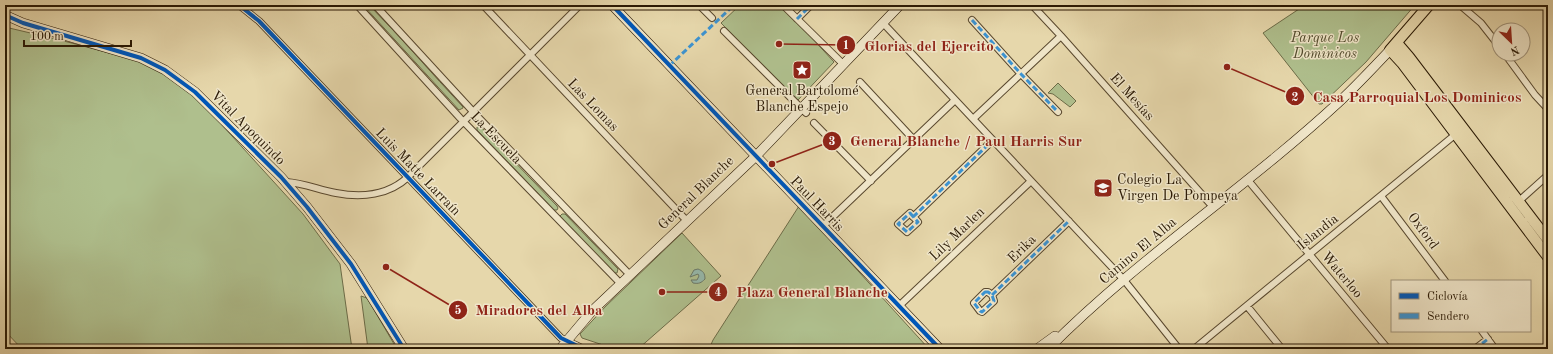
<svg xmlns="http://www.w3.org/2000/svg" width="1553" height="354" viewBox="0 0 1553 354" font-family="'Old Standard TT',serif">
<rect width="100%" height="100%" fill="#e6d7ab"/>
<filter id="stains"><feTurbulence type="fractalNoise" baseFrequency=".005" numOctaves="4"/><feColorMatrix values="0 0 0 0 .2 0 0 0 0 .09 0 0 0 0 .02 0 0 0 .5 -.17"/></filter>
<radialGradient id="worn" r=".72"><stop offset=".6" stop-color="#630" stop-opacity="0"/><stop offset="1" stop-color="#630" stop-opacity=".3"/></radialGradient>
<path fill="#afbf8d" stroke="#6c6c48" d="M 363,5 L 369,5 C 402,38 431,73 463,107 L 463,108 L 459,110 Z
M 740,5 L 779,5 L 801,26 L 834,62 L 798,100 L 721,23 Z
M 1305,5 L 1415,5 L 1366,62 L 1322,104 L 1319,104 L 1263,33 Z
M 5,27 L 60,40 L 140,61 L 174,80 L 202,103 L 303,214 L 340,264 L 352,349 L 22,349 L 5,331 Z
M 1058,83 L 1076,101 L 1070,107 L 1053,94 L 1048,93 Z
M 479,126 L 480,126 L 557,206 L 558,208 L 557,210 L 554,210 L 477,130 L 477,127 Z
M 799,206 L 929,349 L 709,349 L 713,340 Z
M 562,214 L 565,214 L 618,269 L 617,273 L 614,273 L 562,219 L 560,216 Z
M 682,233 L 721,276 L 638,349 L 615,349 L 582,338 L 580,334 L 605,307 Z
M 361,296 L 367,298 L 397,349 L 368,349 Z"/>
<path fill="#96b9ac" stroke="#6b7969" d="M 698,269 C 703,271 705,273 705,279 C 701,283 699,284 693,283 L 691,280 L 697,280 L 699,276 L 698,274 L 690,277 L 694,270 Z"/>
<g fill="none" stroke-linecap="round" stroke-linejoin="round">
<g stroke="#59482e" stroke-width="8">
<path id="street" d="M 239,5 L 259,21 L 561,338 L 584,349
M 357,5 L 460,118 L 621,284
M 375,5 L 478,117 L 630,275
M 483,5 L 687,221
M 699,5 L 712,18
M 783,5 L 843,64
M 1032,5 L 1061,36 L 1213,207
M 1460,5 L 1481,23 L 1499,46
M 797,19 L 811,5
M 972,20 L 1021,74 L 1058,112
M 883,23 L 1124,280 L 1179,349
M 724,31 L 806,113
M 1505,54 L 1535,95 L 1548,109
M 860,82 L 914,140
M 973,119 L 1061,36
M 814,123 L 871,181
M 1247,179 L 1388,349
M 286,182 C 304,183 319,190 336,193 C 362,198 389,195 408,177 L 580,5
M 1381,196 L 1445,281
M 1519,201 L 1548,175
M 910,213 L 918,222 L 907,232 L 898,224 Z
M 913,217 L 993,140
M 823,226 L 955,100
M 985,292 L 988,292 L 992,295 L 994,301 L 982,312 L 980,311 L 974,303 Z
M 992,295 L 1069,221
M 899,306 L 1031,181
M 1247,306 L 1282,349
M 1482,331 L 1495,349
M 5,346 L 7,349
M 1194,349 L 1456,134
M 1475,349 L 1488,339"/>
</g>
<g stroke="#2a1904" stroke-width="10">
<path id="secondary" d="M 612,5 L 940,349
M 5,15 L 23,23 L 141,58 L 165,70 L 195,92 L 281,177 L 307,207 L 351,264 L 404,349
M 560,349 L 592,311 L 756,156 L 900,5
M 1037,349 L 1055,336
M 1048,349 C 1138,258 1246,188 1339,102 C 1357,85 1374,67 1390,50"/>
</g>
<g stroke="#2a1904" stroke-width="12">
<path id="primary" d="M 1429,5 L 1390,50 L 1402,63 L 1548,257
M 1397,43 L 1409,57 L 1548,240"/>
</g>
<use href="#street" stroke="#efe5c8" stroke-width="6"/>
<use href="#secondary" stroke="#efe5c8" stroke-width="9"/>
<use href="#primary" stroke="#e6d7ab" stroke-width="10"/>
<path stroke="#3c93d1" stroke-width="3" stroke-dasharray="6 3" stroke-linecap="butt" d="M 797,19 L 811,5
M 972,20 L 1021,74 L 1058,112
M 669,66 L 734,5
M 910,213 L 918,222 L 907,232 L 898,224 Z
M 913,217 L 993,140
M 985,292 L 988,292 L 992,295 L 994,301 L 982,312 L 980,311 L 974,303 Z
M 992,295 L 1069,221
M 1475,349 L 1488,339"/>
<g stroke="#efe5c8" stroke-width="6">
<path id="cycleway" d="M 239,5 L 259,21 L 561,338 L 584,349
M 612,5 L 940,349
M 5,15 L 23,23 L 141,58 L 165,70 L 195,92 L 281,177 L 307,207 L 351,264 L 404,349"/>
</g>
<use href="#cycleway" stroke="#0057b8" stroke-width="4"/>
</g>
<defs>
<g id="sight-square" transform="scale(1)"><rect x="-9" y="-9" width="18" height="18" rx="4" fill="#8f2418" stroke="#efe5c8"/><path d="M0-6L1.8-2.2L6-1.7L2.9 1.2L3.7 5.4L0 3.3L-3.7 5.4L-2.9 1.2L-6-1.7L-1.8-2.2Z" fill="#fff"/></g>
<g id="school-square" transform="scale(1)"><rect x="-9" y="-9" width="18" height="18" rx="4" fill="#8f2418" stroke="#efe5c8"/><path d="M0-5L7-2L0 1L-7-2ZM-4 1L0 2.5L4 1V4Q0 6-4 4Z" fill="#fff"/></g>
</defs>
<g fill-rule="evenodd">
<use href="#sight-square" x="802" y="70"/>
<use href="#school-square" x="1103" y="188"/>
</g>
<g text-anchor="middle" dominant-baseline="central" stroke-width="3" stroke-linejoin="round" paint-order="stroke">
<g font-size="14" font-style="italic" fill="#524b2d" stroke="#efe5c8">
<text x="1325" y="38">Parque Los<tspan x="1325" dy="16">Dominicos</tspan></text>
</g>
<g font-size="14" fill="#2a1904" stroke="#efe5c8">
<text x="802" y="91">General Bartolomé<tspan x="802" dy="16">Blanche Espejo</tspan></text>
<text x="1117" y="180" text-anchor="start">Colegio La<tspan x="1117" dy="16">Virgen De Pompeya</tspan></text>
</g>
<g font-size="14" fill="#2a1904" stroke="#efe5c8">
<text transform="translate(1132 97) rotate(48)">El Mesías</text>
<text transform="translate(593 105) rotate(46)">Las Lomas</text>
<text transform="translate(248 128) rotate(45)">Vital Apoquindo</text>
<text transform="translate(496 138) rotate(46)">La Escuela</text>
<text transform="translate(418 172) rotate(46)">Luis Matte Larraín</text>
<text transform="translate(696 193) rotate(-44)">General Blanche</text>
<text transform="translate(817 204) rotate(46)">Paul Harris</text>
<text transform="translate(1423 231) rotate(53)">Oxford</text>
<text transform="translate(1318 232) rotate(-39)">Islandia</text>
<text transform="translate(957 234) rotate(-44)">Lily Marlen</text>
<text transform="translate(1022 249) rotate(-44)">Erika</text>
<text transform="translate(1138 251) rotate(-40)">Camino El Alba</text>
<text transform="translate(1342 275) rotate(50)">Waterloo</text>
</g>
</g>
<path fill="none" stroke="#8f2418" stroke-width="1.5" d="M779 44L846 45M1227 67L1295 96M772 164L832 141M662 292L718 292M386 267L458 310"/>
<g fill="#8f2418" stroke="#efe5c8" stroke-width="1.5">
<circle cx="779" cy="44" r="4"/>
<circle cx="1227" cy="67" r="4"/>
<circle cx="772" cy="164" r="4"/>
<circle cx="662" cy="292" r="4"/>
<circle cx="386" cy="267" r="4"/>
<circle cx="846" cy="45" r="10"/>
<circle cx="1295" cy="96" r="10"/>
<circle cx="832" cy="141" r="10"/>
<circle cx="718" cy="292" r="10"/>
<circle cx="458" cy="310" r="10"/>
</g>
<g font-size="12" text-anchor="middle" font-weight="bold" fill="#fff">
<text x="846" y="49">1</text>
<text x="1295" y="101">2</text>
<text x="832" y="145">3</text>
<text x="718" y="296">4</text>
<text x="458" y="314">5</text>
</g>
<g font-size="15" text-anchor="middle" font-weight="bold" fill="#8f2418" stroke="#efe5c8" stroke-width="3" stroke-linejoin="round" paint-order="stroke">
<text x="929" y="51">Glorias del Ejercito</text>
<text x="1417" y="102">Casa Parroquial Los Dominicos</text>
<text x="966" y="146">General Blanche / Paul Harris Sur</text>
<text x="812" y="297">Plaza General Blanche</text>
<text x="539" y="315">Miradores del Alba</text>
</g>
<rect width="1553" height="354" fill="none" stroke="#e6d7ab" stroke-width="20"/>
<rect x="6" y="6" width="1541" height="342" fill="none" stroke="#2a1904" stroke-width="2"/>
<rect x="10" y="10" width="1533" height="334" fill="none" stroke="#2a1904"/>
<rect x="1391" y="280" width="140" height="52" fill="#efe5c8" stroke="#a0937a"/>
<rect x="1399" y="293" width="20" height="6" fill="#0057b8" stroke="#a0937a"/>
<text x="1427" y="300" font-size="12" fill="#2a1904">Ciclovía</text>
<rect x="1399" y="313" width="20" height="6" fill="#3c93d1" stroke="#a0937a"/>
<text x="1427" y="320" font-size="12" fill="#2a1904">Sendero</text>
<g transform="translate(1511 42) rotate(155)"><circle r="19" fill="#efe5c8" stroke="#a0937a"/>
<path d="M0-3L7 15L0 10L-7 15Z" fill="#8f2418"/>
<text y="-6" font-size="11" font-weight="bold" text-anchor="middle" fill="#2a1904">N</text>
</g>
<path d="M24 40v6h107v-6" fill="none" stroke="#2a1904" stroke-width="2"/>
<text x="30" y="40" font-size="12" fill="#2a1904" stroke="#efe5c8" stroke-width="3" paint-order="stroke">100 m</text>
<rect width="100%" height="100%" filter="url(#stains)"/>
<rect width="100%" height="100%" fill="url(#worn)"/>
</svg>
